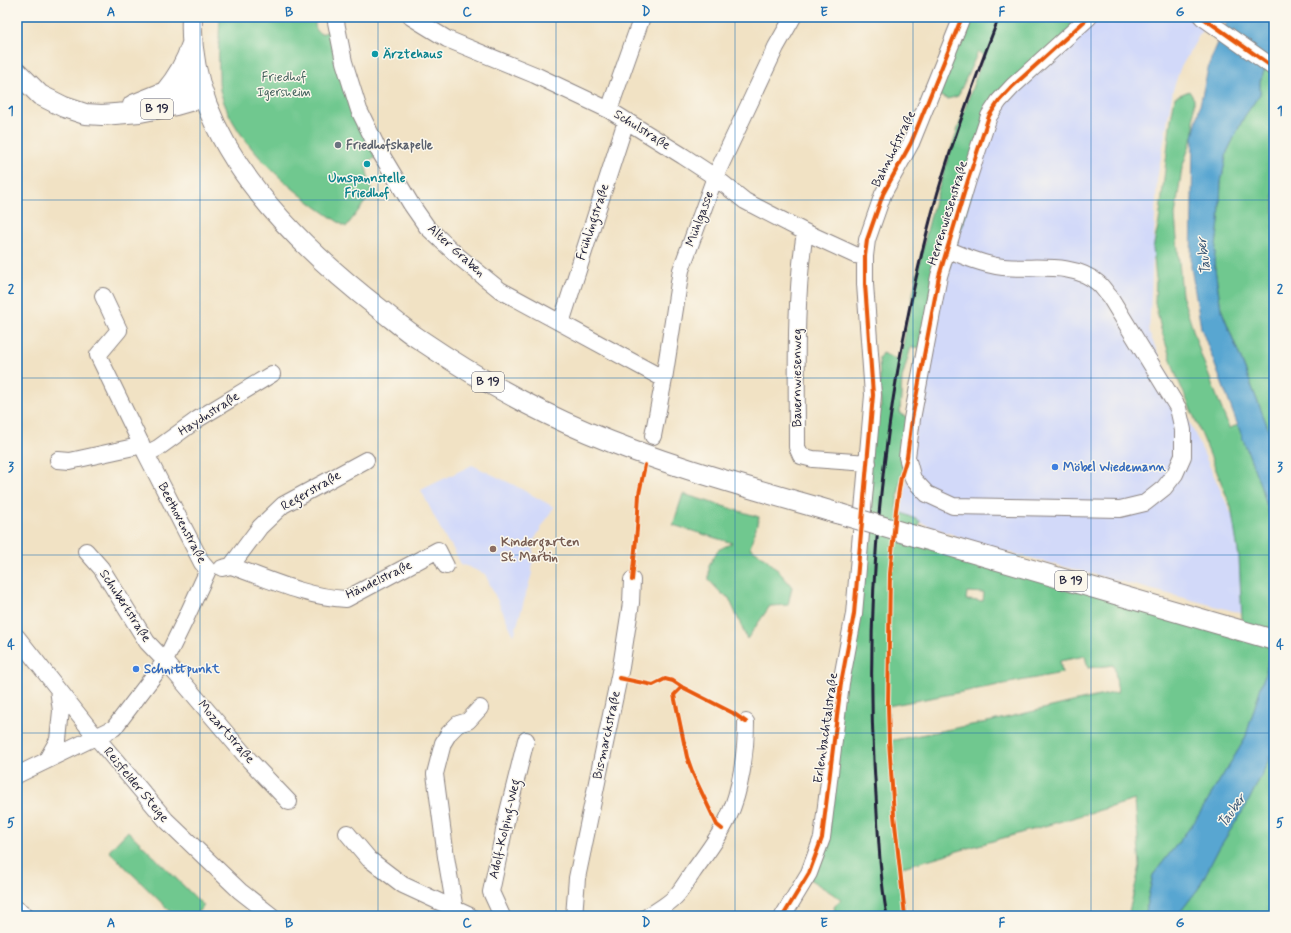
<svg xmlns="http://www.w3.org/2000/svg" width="1291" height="933" viewBox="0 0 1291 933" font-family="Mynerve,sans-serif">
<rect width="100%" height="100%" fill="#fbf7ec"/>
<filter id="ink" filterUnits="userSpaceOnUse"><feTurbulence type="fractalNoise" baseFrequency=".025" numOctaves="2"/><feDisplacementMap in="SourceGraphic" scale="8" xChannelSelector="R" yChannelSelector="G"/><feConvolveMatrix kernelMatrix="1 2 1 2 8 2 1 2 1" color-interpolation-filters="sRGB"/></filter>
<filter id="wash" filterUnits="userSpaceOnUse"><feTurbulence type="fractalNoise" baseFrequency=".012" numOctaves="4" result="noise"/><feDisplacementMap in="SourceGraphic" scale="16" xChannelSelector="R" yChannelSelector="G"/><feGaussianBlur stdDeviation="0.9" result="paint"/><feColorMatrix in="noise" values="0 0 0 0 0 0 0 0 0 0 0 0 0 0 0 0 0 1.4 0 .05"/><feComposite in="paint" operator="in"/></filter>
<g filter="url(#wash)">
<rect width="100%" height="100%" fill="#f1e2c4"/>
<path fill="#d2d9f9" d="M 1099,17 L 1191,17 L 1204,27 L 1180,69 L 1173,90 L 1157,180 L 1149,333 L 1240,533 L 1249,615 L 981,545 L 900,515 L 944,282 L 987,137 L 1004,104 Z
M 472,465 L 512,484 L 554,507 L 534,540 L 532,573 L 514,636 L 485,574 L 464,565 L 462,566 L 451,545 L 446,540 L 421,490 Z"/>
<path fill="#6fc88f" stroke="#487565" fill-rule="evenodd" d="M 220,17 L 315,17 C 315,24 314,30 321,34 L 337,28 L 375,158 L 365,163 L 372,193 L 346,227 C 299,197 234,147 220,90 C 219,86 219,80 219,75 C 218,55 219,37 220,17 Z
M 962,17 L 1049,17 L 1050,18 L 1064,17 L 1081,24 L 999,101 L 925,348 L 911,347 L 902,378 L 900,414 L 912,419 L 907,457 L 901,477 L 896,510 L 920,521 L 918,536 L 1223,625 L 1239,641 L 1242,619 L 1239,557 L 1231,507 L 1204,440 L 1176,375 L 1161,329 L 1155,303 L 1156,278 L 1153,248 L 1159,222 L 1170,126 L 1175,97 L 1189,91 L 1194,99 L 1194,133 L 1182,168 L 1175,216 L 1182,295 L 1201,355 L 1229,428 L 1238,425 L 1263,492 L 1274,532 L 1274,645 L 1245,739 L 1195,821 L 1153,875 L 1144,916 L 1128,916 L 1140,866 L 1135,800 L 899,868 L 905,916 L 836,916 L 834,907 L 841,899 L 806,877 L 822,838 L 871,430 L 881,409 L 879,358 L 882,353 L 900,361 C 909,311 919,261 932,211 C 947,159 965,107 984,55 L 978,52 L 958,96 L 948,99 L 931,93 ZM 967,592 L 984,593 L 983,601 L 966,600 ZM 1085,656 L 1088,668 L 1114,665 L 1118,692 L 1077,701 L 992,721 L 889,741 L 888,706 L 1062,673 L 1060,661 Z
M 1274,47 L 1274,443 L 1221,308 L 1214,262 L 1219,222 L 1221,182 L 1227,152 L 1244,117 L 1260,94 L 1260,81 Z
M 683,494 L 759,517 L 750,548 C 767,557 780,572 792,587 L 788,605 L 770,606 L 747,639 L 729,598 L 721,593 L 709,580 L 709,565 L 718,550 L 732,543 L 673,525 Z
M 1274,750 L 1274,916 L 1177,916 L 1198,889 L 1219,848 L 1246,806 Z
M 128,831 L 204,906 L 194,916 L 175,916 L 109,851 Z"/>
<path fill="#58a6d1" stroke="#3d6486" d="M 1229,17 L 1274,17 L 1274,47 L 1260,81 L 1260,94 L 1244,117 L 1227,152 L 1221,182 L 1219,222 L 1214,262 L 1221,309 L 1274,443 L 1274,532 L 1263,492 L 1201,328 L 1191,267 L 1193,137 L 1209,64 Z
M 1274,644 L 1274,750 L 1246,806 L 1219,848 L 1198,889 L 1177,916 L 1144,916 L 1153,875 L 1195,821 L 1245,739 Z"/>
</g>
<g filter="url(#ink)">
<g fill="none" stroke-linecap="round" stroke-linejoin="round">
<g stroke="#8a8280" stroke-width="18">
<path id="minor" d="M 335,17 L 344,62 L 359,110 L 378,149 L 411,204 L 427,227 L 458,256 L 500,290 L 664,379
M 411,17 L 447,39 L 535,75 L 609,110 L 683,156 L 715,177 L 745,201 L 805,232 L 855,255 L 865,256
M 1202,17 L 1274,68
M 609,110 L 642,17
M 805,232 C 794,303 797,376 797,447 L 801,456 L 813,459 L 868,463
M 947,249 C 965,257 984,265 1003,267 C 1034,270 1073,261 1098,283 C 1103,287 1106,293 1110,297 L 1178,408 L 1183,430 L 1183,456 L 1175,474 L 1164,488 L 1145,503 L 1120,509 L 953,506 L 927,494 L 913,479 L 907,457 L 912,419 L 939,276 L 968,180 L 989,116 L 999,101 L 1013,86 L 1089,17
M 561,323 L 626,121
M 653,436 L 664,379 L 681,270 L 715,177 L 776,47 L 793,17
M 146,454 L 158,448 L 198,419 L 272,374
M 58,460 L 70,461 L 134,447 L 141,443
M 86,551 L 101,568 L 147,642 L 165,661 L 250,761 L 289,802
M 231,566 C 268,579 306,597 346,599 L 438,550 L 446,566
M 222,568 L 231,566 L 260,527 L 283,505 L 366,460
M 17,637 L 96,737 L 166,820 L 240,891 L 272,916
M 46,761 L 58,740 L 61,711 L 58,689
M 17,775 L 114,728 L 165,661 L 185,620 L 208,570 L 202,563 L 146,454 L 98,355 L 119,330 L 103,296
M 347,833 L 369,859 L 403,885 L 470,916
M 17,909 L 27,916
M 455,910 L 446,857 L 435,774 L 443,743 L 449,733 L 458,724 L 468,721 L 480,708
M 502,916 L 491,892 L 508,812 L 526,740
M 574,916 L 577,878 L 621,667 L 631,603 L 632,580
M 648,916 C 656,912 671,902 677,895 C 683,888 688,879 693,872 C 705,855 719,838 728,818 C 741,791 746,751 746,722
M 783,916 L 809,873 L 822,838 L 841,683 L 854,614 L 873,395 L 865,284 L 865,256 L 867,240 L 883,194 L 911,143 L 962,17"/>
</g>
<g stroke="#8a8280" stroke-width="22">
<path id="major" d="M 192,17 C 186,138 293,242 381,310 C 394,320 406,331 419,339 C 472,375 528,407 587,432 C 669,467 755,489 840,514
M 17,72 L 40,95 L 64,107 L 85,114 L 102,115 L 140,112 L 176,105 L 204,97
M 165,92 C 178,77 186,62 192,44
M 133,105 L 165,92 L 199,83
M 918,537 L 1274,640"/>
</g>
<use href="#minor" stroke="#fff" stroke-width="16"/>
<use href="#major" stroke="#fff" stroke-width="20"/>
<path stroke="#22223b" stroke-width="3" d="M 887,916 C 879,871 878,825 875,779 C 863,591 884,394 932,213 C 950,146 974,81 999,17"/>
<g stroke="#8a8280" stroke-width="22" stroke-linecap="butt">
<path id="major-bridge" d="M 840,514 L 918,537"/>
</g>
<use href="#major-bridge" stroke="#fff" stroke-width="20"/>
<g stroke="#fbf7ec" stroke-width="6">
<path id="cycleway" d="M 1202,17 L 1274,68
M 632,580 L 637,529 L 639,494 L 645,465
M 619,678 L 653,685 L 665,679 L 673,681 L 682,687 L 733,713 L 746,722
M 682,687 L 674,695 L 687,757 L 693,774 L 717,825 L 722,829
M 783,916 L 809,873 L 822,838 L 841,683 L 854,614 L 873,395 L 865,284 L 865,256 L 867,240 L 883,194 L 911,143 L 962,17
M 905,916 L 894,815 L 889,741 L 888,706 L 890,574 L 896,510 L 901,477 L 907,457 L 912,419 L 939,276 L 968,180 L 989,116 L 999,101 L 1013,86 L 1089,17"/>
</g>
<use href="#cycleway" stroke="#e8590c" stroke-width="4"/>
</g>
</g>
<path fill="none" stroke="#1f6fb2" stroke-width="1" stroke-opacity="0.55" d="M 200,17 L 200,916M 378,17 L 378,916M 556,17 L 556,916M 735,17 L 735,916M 913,17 L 913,916M 1091,17 L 1091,916M 17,200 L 1274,200M 17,378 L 1274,378M 17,555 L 1274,555M 17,733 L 1274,733"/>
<g fill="#0f9aa8" stroke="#fbf7ec" stroke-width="1.5">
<circle cx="375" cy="54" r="4"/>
<circle cx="367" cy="164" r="4"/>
</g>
<circle fill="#6b7280" stroke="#fbf7ec" stroke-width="1.5" cx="338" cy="145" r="4"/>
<g fill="#3f7fe0" stroke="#fbf7ec" stroke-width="1.5">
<circle cx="1055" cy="467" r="4"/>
<circle cx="136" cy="669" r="4"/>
</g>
<circle fill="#8d6e63" stroke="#fbf7ec" stroke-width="1.5" cx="493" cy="549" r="4"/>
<g text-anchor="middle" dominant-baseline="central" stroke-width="3" stroke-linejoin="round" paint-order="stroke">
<g fill="#fbf7ec" stroke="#636270" stroke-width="1">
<rect x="141" y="99" width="32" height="20" rx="3"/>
<rect x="472" y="372" width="32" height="20" rx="3"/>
<rect x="1055" y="571" width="32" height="20" rx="3"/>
</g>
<g font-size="12" font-weight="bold" fill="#22223b">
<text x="157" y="109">B 19</text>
<text x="488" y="382">B 19</text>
<text x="1071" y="581">B 19</text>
</g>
<g font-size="13" font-weight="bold" fill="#0d838f" stroke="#fbf7ec" text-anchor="start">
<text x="383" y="54">Ärztehaus</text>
<text x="367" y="178" text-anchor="middle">Umspannstelle<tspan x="367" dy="15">Friedhof</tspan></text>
</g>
<g font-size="13" fill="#3d5c58" stroke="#fbf7ec">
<text x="284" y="77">Friedhof<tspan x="284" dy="15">Igersheim</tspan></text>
</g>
<g font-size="13" fill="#22223b" stroke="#fbf7ec">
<text transform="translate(642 130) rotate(32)">Schulstraße</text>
<text transform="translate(894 149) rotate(-64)">Bahnhofstraße</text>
<text transform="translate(948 213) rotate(-73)">Herrenwiesenstraße</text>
<text transform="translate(700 219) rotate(-70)">Mühlgasse</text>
<text transform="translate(593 222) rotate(-72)">Frühlingstraße</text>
<text transform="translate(456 251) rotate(42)">Alter Graben</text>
<text transform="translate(797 378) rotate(-90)">Bauernwiesenweg</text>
<text transform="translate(209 414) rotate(-33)">Haydnstraße</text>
<text transform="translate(311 491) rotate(-30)">Regerstraße</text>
<text transform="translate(182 523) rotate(62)">Beethovenstraße</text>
<text transform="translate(379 580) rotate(-26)">Händelstraße</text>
<text transform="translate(125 606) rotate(57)">Schubertstraße</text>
<text transform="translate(826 728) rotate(-82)">Erlenbachtalstraße</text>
<text transform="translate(226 732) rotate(49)">Mozartstraße</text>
<text transform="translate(607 735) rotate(-78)">Bismarckstraße</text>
<text transform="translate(136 785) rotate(50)">Reisfelder Steige</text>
<text transform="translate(505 829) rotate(-77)">Adolf-Kolping-Weg</text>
</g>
<g font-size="13" font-weight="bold" fill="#5b616d" stroke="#fbf7ec" text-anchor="start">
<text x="346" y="145">Friedhofskapelle</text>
</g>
<g font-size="13" font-weight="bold" fill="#366cbe" stroke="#fbf7ec" text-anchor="start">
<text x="1063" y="467">Möbel Wiedemann</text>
<text x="144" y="669">Schnittpunkt</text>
</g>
<g font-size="13" font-weight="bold" fill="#785e54" stroke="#fbf7ec" text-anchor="start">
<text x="501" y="542">Kindergarten<tspan x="501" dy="15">St. Martin</tspan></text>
</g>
<g font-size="14" font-style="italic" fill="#385777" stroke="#fbf7ec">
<text transform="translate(1204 256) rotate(-97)">Tauber</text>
<text transform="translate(1232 811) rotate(-54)">Tauber</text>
</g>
</g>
<rect width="1291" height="933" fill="none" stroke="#fbf7ec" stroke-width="44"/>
<rect x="22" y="22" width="1247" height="889" fill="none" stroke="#1f6fb2" stroke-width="1.5"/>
<g font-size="13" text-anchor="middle" font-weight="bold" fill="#1f6fb2">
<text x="111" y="16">A</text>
<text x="289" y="16">B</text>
<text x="467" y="16">C</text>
<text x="646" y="16">D</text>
<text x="824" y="16">E</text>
<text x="1002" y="16">F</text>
<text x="1180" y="16">G</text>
<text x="11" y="115">1</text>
<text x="1280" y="115">1</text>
<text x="11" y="293">2</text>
<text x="1280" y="293">2</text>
<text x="11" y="471">3</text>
<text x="1280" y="471">3</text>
<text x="11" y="649">4</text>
<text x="1280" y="649">4</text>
<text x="11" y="827">5</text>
<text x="1280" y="827">5</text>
<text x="111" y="927">A</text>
<text x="289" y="927">B</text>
<text x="467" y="927">C</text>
<text x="646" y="927">D</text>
<text x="824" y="927">E</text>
<text x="1002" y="927">F</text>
<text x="1180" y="927">G</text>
</g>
</svg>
